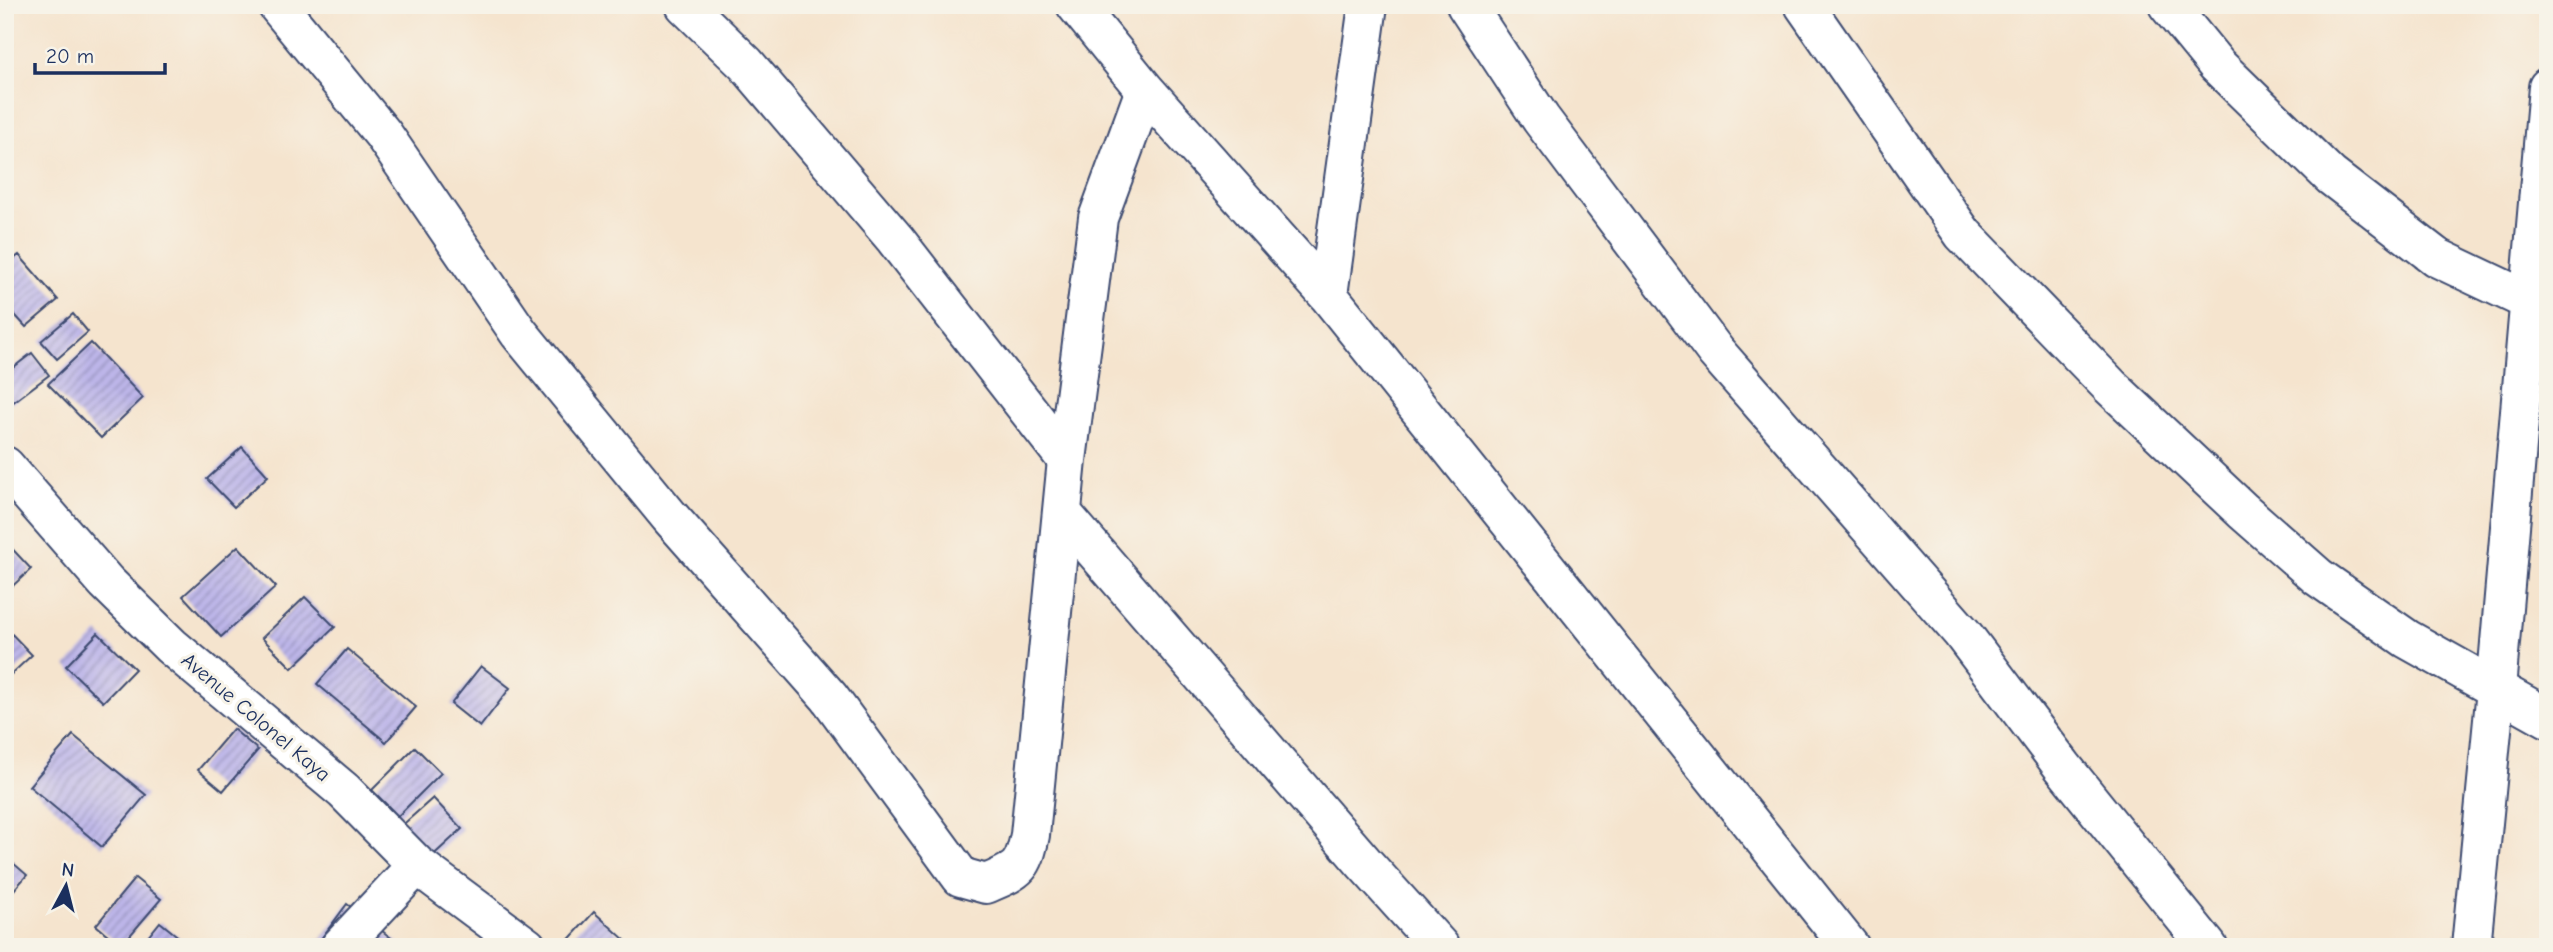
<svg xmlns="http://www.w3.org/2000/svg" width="2553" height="952" viewBox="0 0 2553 952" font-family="'Comic Neue',sans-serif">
<defs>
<pattern id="building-hatch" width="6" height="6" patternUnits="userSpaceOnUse" patternTransform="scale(1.75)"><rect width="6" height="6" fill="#bdb6e9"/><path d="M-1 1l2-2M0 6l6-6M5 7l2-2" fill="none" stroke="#9994c0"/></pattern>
</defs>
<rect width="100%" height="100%" fill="#f7f3e8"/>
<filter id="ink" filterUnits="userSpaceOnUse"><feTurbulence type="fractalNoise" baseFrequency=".0143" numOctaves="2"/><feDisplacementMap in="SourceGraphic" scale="14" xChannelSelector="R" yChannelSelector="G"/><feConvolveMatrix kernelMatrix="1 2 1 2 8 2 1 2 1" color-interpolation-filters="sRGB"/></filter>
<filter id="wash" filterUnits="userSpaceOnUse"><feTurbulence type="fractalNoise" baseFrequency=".00686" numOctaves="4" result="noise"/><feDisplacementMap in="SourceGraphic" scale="28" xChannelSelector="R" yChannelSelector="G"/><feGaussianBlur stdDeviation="1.57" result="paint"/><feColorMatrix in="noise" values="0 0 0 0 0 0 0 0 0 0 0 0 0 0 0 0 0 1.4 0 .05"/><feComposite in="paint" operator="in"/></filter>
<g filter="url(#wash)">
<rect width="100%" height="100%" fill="#f5e4ce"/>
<g id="blocks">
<path fill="url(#building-hatch)" d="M 19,255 L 58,300 L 26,327 L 5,304 L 5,266 Z
M 73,314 L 88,332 L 57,359 L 41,341 Z
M 91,343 L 143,398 L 101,438 L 48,384 Z
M 32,353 L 49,375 L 12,403 L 5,394 L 5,374 Z
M 242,447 L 268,476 L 234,507 L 207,479 Z
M 5,541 L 31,569 L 5,593 Z
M 238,546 L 276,587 L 221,637 L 183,596 Z
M 305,597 L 335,627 L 292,668 L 262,638 Z
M 5,627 L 32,655 L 5,680 Z
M 98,633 L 135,669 L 103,702 L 66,666 Z
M 347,649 L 416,707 L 386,742 L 317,684 Z
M 481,666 L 510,688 L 480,727 L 451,704 Z
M 233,729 L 258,750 L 223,791 L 198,770 Z
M 73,735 L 146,795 L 102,847 L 29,786 Z
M 415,747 L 441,773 L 398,816 L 372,790 Z
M 433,798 L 462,829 L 428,860 L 398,829 Z
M 5,856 L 27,875 L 5,900 Z
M 135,878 L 161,899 L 121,946 L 96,925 Z
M 347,904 L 403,947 L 315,947 Z
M 594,912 L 625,940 L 619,947 L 562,947 Z
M 160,922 L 191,947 L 140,947 Z"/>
</g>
</g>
<g filter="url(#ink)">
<use href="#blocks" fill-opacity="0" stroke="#3c4a6f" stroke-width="2"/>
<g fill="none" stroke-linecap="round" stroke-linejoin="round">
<g stroke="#3c4a6f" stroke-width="42">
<path id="minor" d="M 277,5 L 383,134 L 519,333 L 669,516 L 829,697 L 961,877 L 986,884 C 1018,870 1023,870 1030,835 L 1067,460 L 1098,218 L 1145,90
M 685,5 L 746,64 L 895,239 L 1067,460
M 1076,5 L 1145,90 L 1328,295 L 1850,947
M 1466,5 L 1541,119 L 1716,352 L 1962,633 L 2063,767 L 2208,947
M 1804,5 L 1963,234 L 2110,386 L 2243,511 L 2318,577 L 2407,639 L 2548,718
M 2168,5 L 2217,65 L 2331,176 L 2436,257 L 2548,310
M 1328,295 L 1368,5
M 5,466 L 106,582 L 171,646 L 344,791 L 417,865 L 527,947
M 1062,513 L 1365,864 L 1440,947
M 340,947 L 417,865
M 2471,947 L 2496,689 L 2548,87"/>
</g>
<use href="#minor" stroke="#fff" stroke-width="38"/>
</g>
</g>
<g text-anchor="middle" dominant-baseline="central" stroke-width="6" stroke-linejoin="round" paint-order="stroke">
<g font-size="21" fill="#1b2f5e" stroke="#f7f3e8">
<text transform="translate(256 717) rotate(40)">Avenue Colonel Kaya</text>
</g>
</g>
<rect width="2553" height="952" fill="none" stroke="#f7f3e8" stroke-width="28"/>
<g transform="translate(66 886) rotate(7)" stroke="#f7f3e8" stroke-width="5" paint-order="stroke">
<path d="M0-5L12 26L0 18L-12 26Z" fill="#1b2f5e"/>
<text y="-10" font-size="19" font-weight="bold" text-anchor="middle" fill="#1b2f5e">N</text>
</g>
<path d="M35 63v10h130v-10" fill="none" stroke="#1b2f5e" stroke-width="3.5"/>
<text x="46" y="63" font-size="21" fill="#1b2f5e" stroke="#f7f3e8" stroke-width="5" paint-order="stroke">20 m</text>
</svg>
